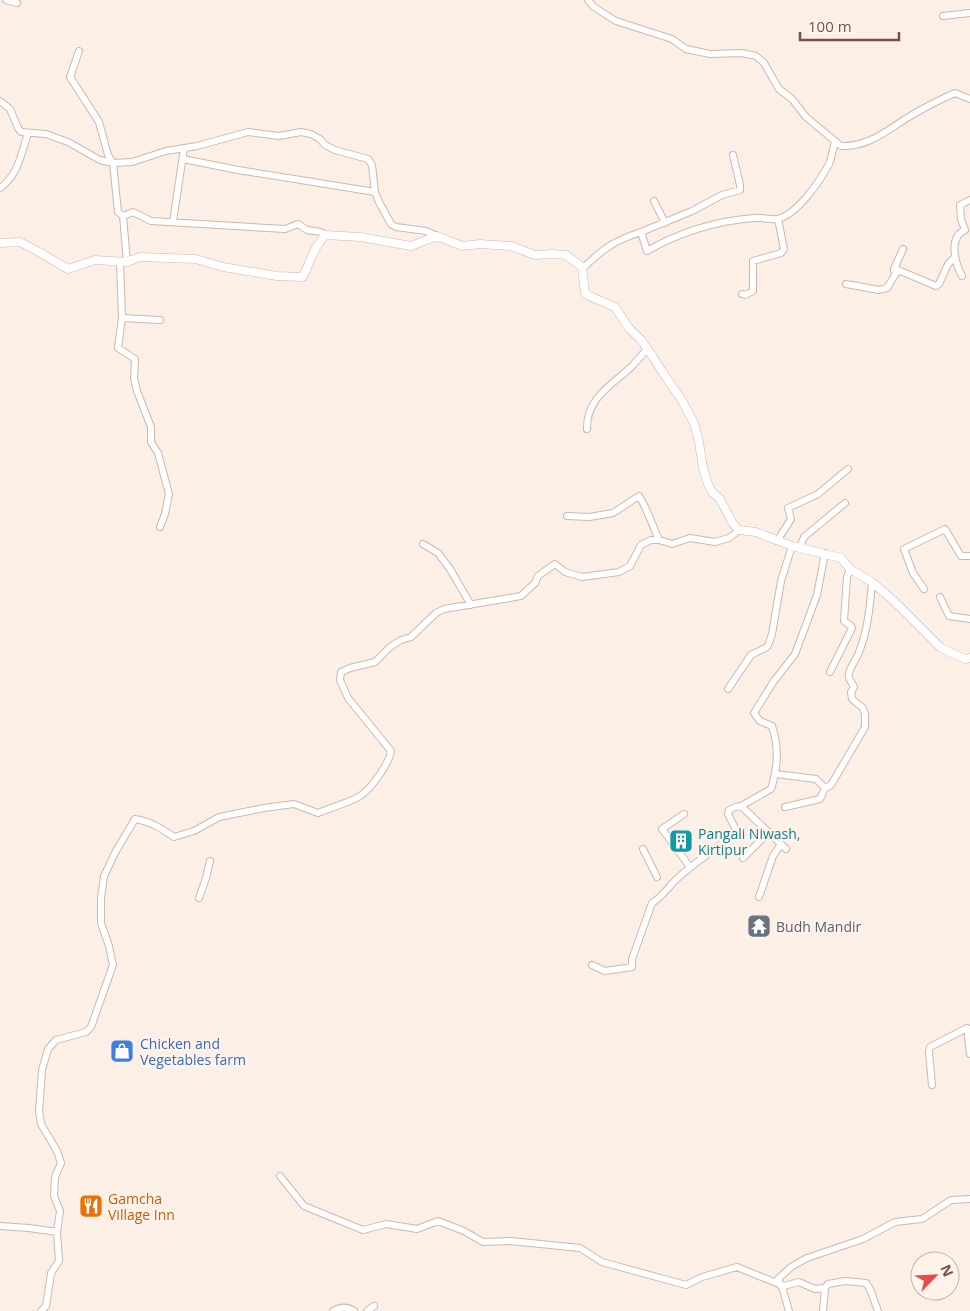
<svg xmlns="http://www.w3.org/2000/svg" width="970" height="1311" viewBox="0 0 970 1311" font-family="'Open Sans',sans-serif">
<rect width="100%" height="100%" fill="#fcefe6"/>
<g fill="none" stroke-linecap="round" stroke-linejoin="round">
<g stroke="#d0b6ae" stroke-width="8">
<path id="minor" d="M 6,0 L 17,3
M 588,0 L 594,7 L 616,21 L 672,39 L 686,49 L 710,54 L 742,53 L 756,56 L 764,63 L 779,89 L 792,99 L 806,117 L 841,146 C 868,147 886,131 907,118 C 923,108 939,100 955,93 L 970,99
M 943,16 L 970,13
M 79,51 L 70,77 L 99,122 L 108,155 L 113,163 L 118,212 L 123,216
M 0,101 L 10,109 L 18,128 L 21,132 L 46,134 L 68,142 L 100,160 L 113,163 L 132,162 L 166,151 L 197,146 L 248,132 L 279,136 L 301,132 L 311,134 L 320,139 L 325,145 L 335,150 L 368,159 L 372,165 L 375,192 L 379,202 L 391,224 L 396,227 L 426,231 L 437,236
M 183,159 L 238,170 L 375,192
M 0,188 C 19,174 21,154 28,133
M 654,201 L 665,223
M 173,222 L 184,148
M 641,232 L 692,211 L 722,195 L 740,190 L 740,185 L 733,155
M 120,262 L 122,318 L 118,348 L 135,359 L 134,378 L 137,391 L 151,427 L 151,442 L 158,453 L 169,494 L 165,514 L 160,527
M 127,262 L 123,216 L 133,212 L 151,221 L 285,229 L 298,224 L 307,230 L 321,232 L 325,235
M 582,267 L 582,269 C 603,249 613,241 641,232 L 647,251 C 680,232 716,221 754,218 C 761,217 770,220 777,219 C 797,215 820,181 829,164 C 832,157 833,149 835,141
M 898,270 L 936,286 L 939,284 L 948,264 L 955,257
M 962,276 C 955,263 948,237 965,230 L 961,219 L 960,205 L 970,200
M 846,284 L 879,290 L 887,288 L 898,270 L 894,271 L 894,269 L 903,249
M 742,294 L 745,295 L 753,291 L 753,261 L 781,253 L 784,249 L 778,219
M 122,318 L 160,320
M 587,429 C 586,398 612,385 631,367 C 637,361 642,355 647,349
M 567,516 L 589,517 L 613,513 L 639,496 C 648,510 652,525 659,540
M 777,541 L 791,519 L 788,508 L 818,494 L 848,469
M 423,544 L 438,553 L 450,569 L 471,605
M 800,547 L 804,537 L 845,503
M 924,589 L 913,573 L 904,549 L 945,529 L 961,556 L 970,556
M 940,597 L 949,616 L 970,619
M 830,672 L 852,628 L 851,626 L 844,621 L 847,577 L 850,569
M 728,689 L 751,655 L 767,647 L 769,643 L 772,634 L 781,581 L 792,546
M 776,774 L 816,779 L 825,788
M 741,806 L 786,849
M 785,807 L 820,799 L 825,788 L 831,785 L 865,727 L 865,714 L 863,708 L 852,699 L 851,692 L 854,687 C 852,682 847,678 849,673 C 851,665 857,659 859,652 C 868,630 870,606 872,582
M 684,814 L 662,829 L 690,867
M 643,849 L 657,877
M 743,858 L 769,832
M 759,897 L 773,856 L 781,844
M 199,898 L 206,878 L 210,861
M 592,965 L 605,971 L 632,967 L 632,959 L 652,903 C 663,897 670,884 680,876 C 698,860 718,848 736,832 L 736,830 L 728,814 L 729,810 L 735,807 L 741,806 L 771,789 C 778,767 779,748 772,726 L 760,721 L 754,713 L 774,681 L 795,654 L 817,595 L 825,553
M 969,1029 L 967,1028 L 970,1054
M 932,1085 L 929,1052 L 930,1047 L 967,1028
M 280,1176 L 304,1206 L 363,1230 L 386,1224 L 417,1229 L 438,1221 L 464,1231 L 483,1242 L 511,1241 L 580,1248 L 602,1262 L 686,1285 L 702,1277 L 737,1267 L 784,1286 L 799,1282 L 815,1289 L 825,1288
M 0,1226 L 29,1228 L 57,1232
M 41,1311 L 46,1306 L 51,1273 L 59,1261 L 57,1232 L 60,1211 L 54,1196 L 55,1177 L 61,1163 L 57,1151 L 41,1124 L 39,1111 L 42,1070 L 48,1049 L 56,1040 L 86,1032 L 91,1027 L 113,965 L 109,946 L 101,923 L 101,898 L 104,876 L 116,851 L 135,819 C 150,821 162,829 174,837 L 194,831 L 219,817 L 264,808 L 294,804 L 318,813 C 329,808 351,802 360,796 C 371,789 389,764 391,751 L 348,698 L 340,680 L 341,672 L 350,668 L 375,662 L 390,647 L 401,640 L 411,637 L 436,613 L 444,609 L 521,596 L 535,583 L 538,576 L 555,564 L 565,572 L 582,577 L 619,572 L 630,566 L 641,545 L 651,540 L 659,540 L 672,544 L 690,538 L 715,542 L 729,538 L 739,530
M 333,1311 C 340,1307 347,1306 354,1311
M 367,1311 L 374,1306
M 789,1311 L 783,1290 L 778,1279 L 791,1267 L 807,1258 L 863,1239 L 895,1222 L 922,1219 L 951,1200 L 970,1199
M 823,1311 L 825,1288 L 828,1284 L 845,1281 L 866,1283 L 870,1289 L 878,1311"/>
</g>
<g stroke="#d0b6ae" stroke-width="9">
<path id="tertiary" d="M 0,243 L 20,242 L 39,252 L 68,269 L 95,260 L 127,262 L 140,257 L 196,259 L 223,267 L 277,276 L 303,277 L 315,249 L 325,235 L 360,237 L 411,246 L 437,236 L 462,246 L 480,244 L 511,246 L 535,255 L 553,254 L 566,255 L 582,267 L 585,293 L 589,296 L 615,307 L 628,327 L 641,340 L 653,357 L 663,373 L 681,399 L 694,423 L 699,442 L 703,468 L 708,484 L 713,493 L 720,499 L 733,524 L 739,530 L 756,532 L 792,546 L 841,558 L 850,569 L 872,582 L 896,603 L 941,648 L 965,659 L 970,658"/>
</g>
<use href="#minor" stroke="#fff" stroke-width="6"/>
<use href="#tertiary" stroke="#fff" stroke-width="8"/>
</g>
<defs>
<g id="building-square" transform="scale(1.25)"><rect x="-9" y="-9" width="18" height="18" rx="4" fill="#0f9aa8" stroke="#fff3ec"/><path d="M-4-6H4V6H1V3H-1V6H-4ZM-2.5-4.3h1.7v1.8h-1.7ZM.8-4.3h1.7v1.8H.8ZM-2.5-1h1.7V.8h-1.7ZM.8-1h1.7V.8H.8Z" fill="#fff"/></g>
<g id="temple-square" transform="scale(1.25)"><rect x="-9" y="-9" width="18" height="18" rx="4" fill="#6b7280" stroke="#fff3ec"/><path d="M0-6L5-2H3V0L6.5 2.5H4V6H1.5V3h-3V6H-4V2.5H-6.5L-3 0V-2H-5Z" fill="#fff"/></g>
<g id="shop-square" transform="scale(1.25)"><rect x="-9" y="-9" width="18" height="18" rx="4" fill="#3f7fe0" stroke="#fff3ec"/><path d="M-5-2.5h2.3a2.7 3.5 0 0 1 5.4 0H5L5.5 6h-11ZM-1.5-2.5h3a1.5 2.3 0 0 0-3 0Z" fill="#fff"/></g>
<g id="restaurant-square" transform="scale(1.25)"><rect x="-9" y="-9" width="18" height="18" rx="4" fill="#e8710a" stroke="#fff3ec"/><path d="M-5-6h1v4h1v-4h1v4h1v-4h1v5L-1.5 .5V6h-2V.5L-5-1ZM5-6V6H3V1.5H1.5Q1.5-4 5-6Z" fill="#fff"/></g>
</defs>
<g fill-rule="evenodd">
<use href="#building-square" x="681" y="841"/>
<use href="#temple-square" x="759" y="926"/>
<use href="#shop-square" x="122" y="1051"/>
<use href="#restaurant-square" x="91" y="1206"/>
</g>
<g text-anchor="middle" dominant-baseline="central" stroke-width="4.5" stroke-linejoin="round" paint-order="stroke">
<g font-size="14" fill="#0d838f" stroke="#fff3ec" text-anchor="start">
<text x="698" y="833">Pangali Niwash,<tspan x="698" dy="16">Kirtipur</tspan></text>
</g>
<g font-size="14" fill="#5b616d" stroke="#fff3ec" text-anchor="start">
<text x="776" y="926">Budh Mandir</text>
</g>
<g font-size="14" fill="#366cbe" stroke="#fff3ec" text-anchor="start">
<text x="140" y="1043">Chicken and<tspan x="140" dy="16">Vegetables farm</tspan></text>
</g>
<g font-size="14" fill="#c56008" stroke="#fff3ec" text-anchor="start">
<text x="108" y="1198">Gamcha<tspan x="108" dy="16">Village Inn</tspan></text>
</g>
</g>
<g transform="translate(935 1276) rotate(66)"><circle r="24" fill="#fff3ec" stroke="#c8b2ab"/>
<path d="M0-4L9 19L0 12L-9 19Z" fill="#e64b4d"/>
<text y="-8" font-size="14" font-weight="bold" text-anchor="middle" fill="#76504a">N</text>
</g>
<path d="M800 32v8h99v-8" fill="none" stroke="#76504a" stroke-width="2.5"/>
<text x="808" y="32" font-size="15" fill="#76504a" stroke="#fff3ec" stroke-width="4" paint-order="stroke">100 m</text>
</svg>
